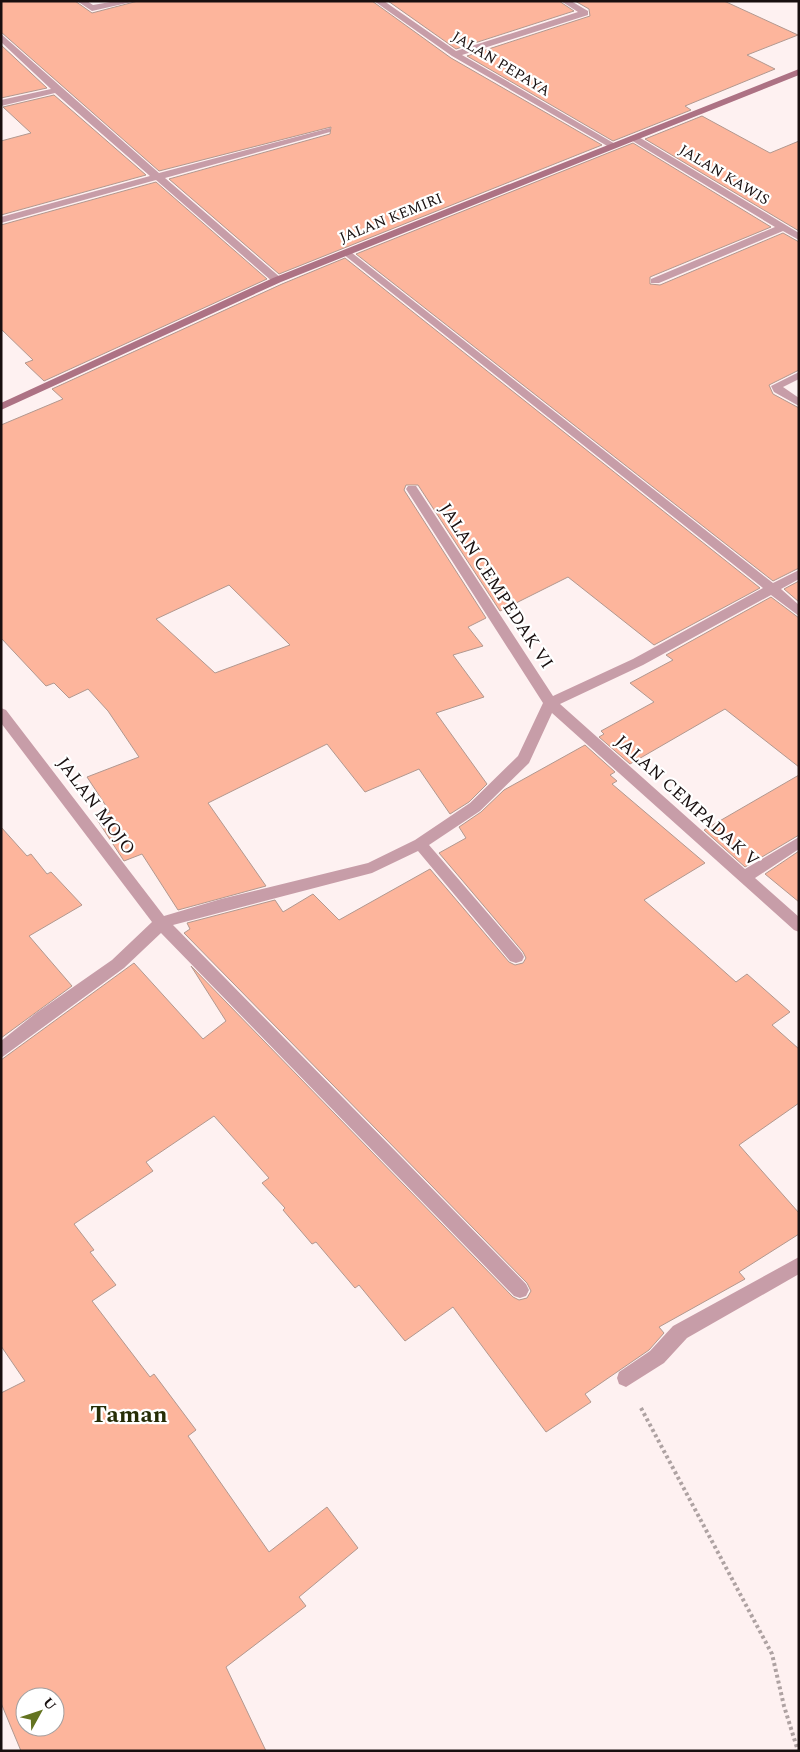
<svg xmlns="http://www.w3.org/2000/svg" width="800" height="1752" viewBox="0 0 800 1752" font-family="Spectral,serif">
<rect width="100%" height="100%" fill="#fef1f1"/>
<path fill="#fdb59c" stroke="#b2988f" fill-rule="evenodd" d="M 1,1 L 75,1 L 92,13 L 138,1 L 372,1 L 451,58 L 602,145 L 279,274 L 169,179 L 330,134 L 331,127 L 159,171 L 1,32 Z
M 388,1 L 559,1 L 574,11 L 456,49 Z
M 575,1 L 724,1 L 798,35 L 747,55 L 775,69 L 685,106 L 691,110 L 613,141 L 467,56 L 590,16 L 589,9 Z
M 1,45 L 47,88 L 1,98 Z
M 54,95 L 146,175 L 1,215 L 1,141 L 31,133 L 3,107 Z
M 702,116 L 770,153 L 799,141 L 799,231 L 645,139 Z
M 633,143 L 771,227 L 650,277 L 650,284 L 660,285 L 783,233 L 799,242 L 799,370 L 769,385 L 773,394 L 799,408 L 799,568 L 773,581 L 356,254 Z
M 156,182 L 267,279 L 44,381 L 25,363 L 33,360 L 1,329 L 1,225 Z
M 345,258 L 760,588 L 654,645 L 568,577 L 500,611 L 418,485 L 406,485 L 404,490 L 486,618 L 468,627 L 483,646 L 453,655 L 484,697 L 436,713 L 487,784 L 469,802 L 450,814 L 419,769 L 365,792 L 327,744 L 208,803 L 266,886 L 178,910 L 142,854 L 124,861 L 96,818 L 110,812 L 87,777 L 139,757 L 108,711 L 88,689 L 69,698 L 54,683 L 46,686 L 1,638 L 1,425 L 63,399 L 52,389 L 282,284 ZM 229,585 L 290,645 L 215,673 L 156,619 Z
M 799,581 L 799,602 L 784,589 Z
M 771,597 L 799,618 L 799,767 L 725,709 L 630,764 L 599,737 L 604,734 L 601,731 L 654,702 L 630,683 L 673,660 L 666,655 Z
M 585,745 L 615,772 L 610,775 L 617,781 L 612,784 L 705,863 L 644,900 L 736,982 L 747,974 L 790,1012 L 772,1025 L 799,1049 L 799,1103 L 739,1145 L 799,1213 L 799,1234 L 739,1272 L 745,1279 L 659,1327 L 664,1333 L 649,1350 L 585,1394 L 591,1402 L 546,1432 L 453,1307 L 405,1341 L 359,1285 L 355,1288 L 316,1242 L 312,1244 L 283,1210 L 285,1208 L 262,1183 L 269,1178 L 214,1116 L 146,1162 L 153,1171 L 74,1224 L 94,1250 L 90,1252 L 116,1285 L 92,1301 L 150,1377 L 154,1374 L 196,1430 L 188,1436 L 269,1552 L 327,1507 L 358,1548 L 299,1597 L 306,1606 L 226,1667 L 266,1751 L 21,1751 L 1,1703 L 1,1393 L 25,1381 L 1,1346 L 1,1060 L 134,963 L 203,1039 L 226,1021 L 191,966 L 513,1297 L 519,1300 L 527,1298 L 531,1291 L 527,1283 L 184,933 L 190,929 L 187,923 L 275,900 L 283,912 L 313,894 L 339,920 L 430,869 L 509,962 L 515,965 L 523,963 L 526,958 L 523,952 L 439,853 L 466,838 L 459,827 L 481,812 L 504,790 ZM 25,1697 L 55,1697 L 55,1727 L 25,1727 Z
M 799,775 L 799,835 L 745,867 L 704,830 Z
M 1,827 L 27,856 L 31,854 L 47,874 L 51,872 L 82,905 L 29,936 L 72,986 L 1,1038 Z
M 799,851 L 799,902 L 765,874 Z"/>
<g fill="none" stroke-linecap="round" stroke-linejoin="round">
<path stroke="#aea2a2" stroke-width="4" stroke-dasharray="3 3" stroke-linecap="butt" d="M 641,1408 L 772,1654 L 784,1706 L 798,1751"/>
<path fill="#c79da8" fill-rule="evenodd" d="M 77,1 L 87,1 L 93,5 L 116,1 L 136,1 L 92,11 Z
M 374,1 L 384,1 L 456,51 L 578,12 L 561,1 L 571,1 L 588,11 L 588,15 L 462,55 L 617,145 L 609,147 L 452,56 Z
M 1,34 L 159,173 L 330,128 L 330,132 L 165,178 L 281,278 L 281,282 L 273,282 L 156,180 L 1,223 L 1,217 L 150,176 L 55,93 L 1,106 L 1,100 L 51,89 L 1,42 Z
M 631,136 L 637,136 L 799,233 L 799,240 L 783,231 L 659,283 L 651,283 L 651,279 L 775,227 L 631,140 Z
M 347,249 L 773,583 L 799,570 L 799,579 L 781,589 L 799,605 L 799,616 L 771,595 L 643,665 L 560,704 L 745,869 L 799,837 L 799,849 L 755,878 L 799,917 L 799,932 L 794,930 L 552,713 L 529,763 L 480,811 L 429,845 L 522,953 L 524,957 L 522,961 L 516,963 L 510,961 L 418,851 L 372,873 L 173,925 L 526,1284 L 529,1290 L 526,1296 L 520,1298 L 514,1296 L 161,933 L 124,968 L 1,1058 L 1,1041 L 36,1013 L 112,960 L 152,922 L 1,723 L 1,708 L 6,710 L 164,916 L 221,899 L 368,863 L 415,840 L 470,803 L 518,756 L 543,703 L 406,489 L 408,486 L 416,486 L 553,696 L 633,659 L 763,588 L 343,254 L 342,252 Z
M 799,372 L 799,379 L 783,387 L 799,398 L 799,406 L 774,392 L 771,386 Z
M 799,1257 L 799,1274 L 687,1338 L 664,1363 L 626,1387 L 619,1384 L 617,1378 L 619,1372 L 650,1351 L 673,1326 Z"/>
<path fill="#ad7284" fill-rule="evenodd" d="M 799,69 L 799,75 L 281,282 L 1,410 L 1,403 L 273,278 Z"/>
</g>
<g text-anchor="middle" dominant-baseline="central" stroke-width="4.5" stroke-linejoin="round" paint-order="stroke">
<g font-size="15" fill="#180f0f" stroke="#fff">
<text transform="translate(501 64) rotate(31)">JALAN PEPAYA</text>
<text transform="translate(724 175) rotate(31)">JALAN KAWIS</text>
<text transform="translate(391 218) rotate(-22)">JALAN KEMIRI</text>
</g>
<g font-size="18" fill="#180f0f" stroke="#fff">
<text transform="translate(496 586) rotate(57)">JALAN CEMPEDAK VI</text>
<text transform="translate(687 801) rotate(42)">JALAN CEMPADAK V</text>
<text transform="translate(96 806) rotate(53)">JALAN MOJO</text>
</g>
<g font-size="24" font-weight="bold" fill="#262d06" stroke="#fff">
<text x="129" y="1415">Taman</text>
</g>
</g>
<rect width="800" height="1752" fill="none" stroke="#180f0f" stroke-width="5"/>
<g transform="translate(40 1712) rotate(50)"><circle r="24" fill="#ffffff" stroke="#a39f9f"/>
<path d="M0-4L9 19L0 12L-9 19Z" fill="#637320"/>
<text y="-8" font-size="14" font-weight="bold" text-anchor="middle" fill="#180f0f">U</text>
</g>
</svg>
